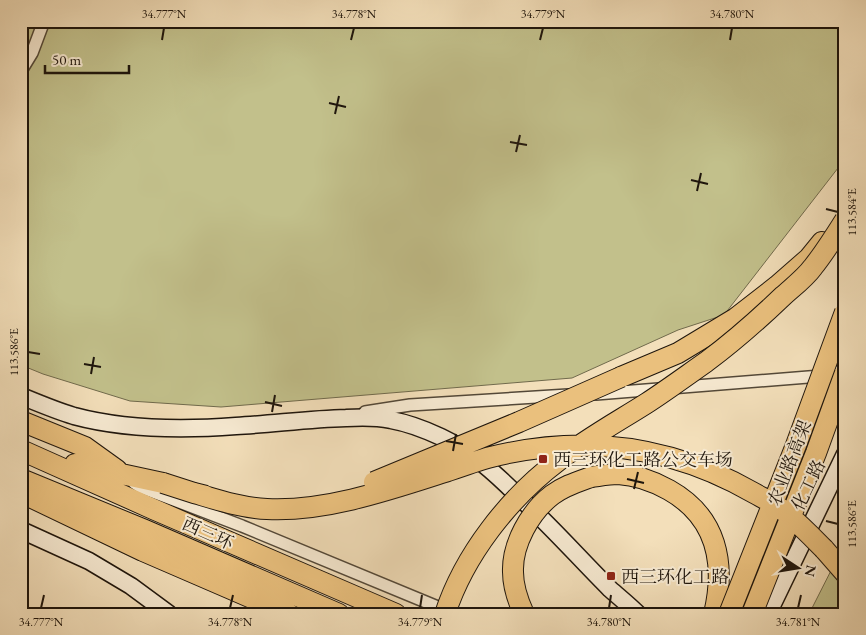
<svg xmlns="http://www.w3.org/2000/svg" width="866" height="635" viewBox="0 0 866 635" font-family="'EB Garamond','Noto Serif SC',serif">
<rect width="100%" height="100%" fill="#f3dfba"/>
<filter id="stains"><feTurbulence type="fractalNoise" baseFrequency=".004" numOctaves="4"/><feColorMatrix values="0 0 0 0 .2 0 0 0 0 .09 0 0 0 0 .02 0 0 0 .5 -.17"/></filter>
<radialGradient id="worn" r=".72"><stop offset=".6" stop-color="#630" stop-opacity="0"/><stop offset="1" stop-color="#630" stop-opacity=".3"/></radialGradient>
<path fill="#c2c08b" stroke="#706a4c" d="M 21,21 L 845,21 L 845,159 L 724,315 L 678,330 L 572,378 L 221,407 L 130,401 L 43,374 L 21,365 Z
M 845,543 L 845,614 L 809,614 Z"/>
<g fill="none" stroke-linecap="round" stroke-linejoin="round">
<g stroke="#534838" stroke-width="14">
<path id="street" d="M 21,71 L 32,53 L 44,21
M 596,394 L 833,375 L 845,368
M 365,412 L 410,405 L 568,395
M 134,483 L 140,487 L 242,526 L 450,612"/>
</g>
<g stroke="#1e150c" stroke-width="19">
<path id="secondary" d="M 21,396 C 38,403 57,411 74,416 C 126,430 183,430 236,426 C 273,424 309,419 346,418 C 361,417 377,417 391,420 C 408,423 426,430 441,437 C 471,451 496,474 519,497 C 551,526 579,558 610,589 C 619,597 629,605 638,614
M 21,530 L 89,561 L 131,586 L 169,614
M 764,548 L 788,500
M 768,614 L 845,454"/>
</g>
<g stroke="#1e150c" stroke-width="22">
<path id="highway" d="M 621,377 L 678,353 L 736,318 L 777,286 L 809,258 L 822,242
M 21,421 L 85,447 L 117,470
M 21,450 L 153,509 L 396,614
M 75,464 L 163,483
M 591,477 C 599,476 609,474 618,474 C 636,475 653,481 669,490 C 717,517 726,563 714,614
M 21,479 L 145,530 L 339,614
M 26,495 L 143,551 L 289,614
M 824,549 L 845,573"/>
</g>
<use href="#street" stroke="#f7ead2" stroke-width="11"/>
<use href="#secondary" stroke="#f7ead2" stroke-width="16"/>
<use href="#highway" stroke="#eac07d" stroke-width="20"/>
<g stroke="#1e150c" stroke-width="22" stroke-linecap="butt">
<path id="highway-bridge" d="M 374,482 L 519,422 L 621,377
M 163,483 L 194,493 L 206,496
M 194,493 C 218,500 242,508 267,509 C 326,512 392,489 448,471 C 462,466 476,461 491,457 C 583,434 671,445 754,493 C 761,497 769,501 777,506 C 793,517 810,535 824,549
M 445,614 C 464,555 509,498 558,461 C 586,439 617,422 647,403 C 667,390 686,376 706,362 C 733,342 759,319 783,296 C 793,287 805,278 813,267 C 825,252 835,236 845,220
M 524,614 C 518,601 513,586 513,572 C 512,544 530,512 552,495 C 564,486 577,482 591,477
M 729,614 L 796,445 L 845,312
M 752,614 L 816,453 L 845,373"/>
</g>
<use href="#highway-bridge" stroke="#eac07d" stroke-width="20"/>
</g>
<path fill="none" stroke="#1e150c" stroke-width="2" d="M 162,40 L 164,28M 351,40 L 354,28M 540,40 L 543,28M 730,40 L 732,28M 329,103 L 346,107M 335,114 L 339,96M 510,142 L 527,145M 516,152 L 520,135M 691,180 L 708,184M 697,191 L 701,173M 826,209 L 838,212M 28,352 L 40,354M 84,364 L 101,367M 91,374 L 94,357M 265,402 L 282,406M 272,412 L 275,395M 446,441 L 463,444M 453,451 L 456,434M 627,479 L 644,483M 634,489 L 638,472M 826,521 L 838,524M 41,608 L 44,595M 230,608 L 233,595M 420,608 L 422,595M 609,608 L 611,595M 798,608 L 801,595"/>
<g fill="#8f2418" stroke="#f7ead2" stroke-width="2">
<rect x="538" y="454" width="10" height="10" rx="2.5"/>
<rect x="606" y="571" width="10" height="10" rx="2.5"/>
</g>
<g text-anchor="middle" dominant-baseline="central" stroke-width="4" stroke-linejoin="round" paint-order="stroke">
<g font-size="18" fill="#1e150c" stroke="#f7ead2" text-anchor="start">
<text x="553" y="459">西三环化工路公交车场</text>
<text x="621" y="576">西三环化工路</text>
</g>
<g font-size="18" fill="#1e150c" stroke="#f7ead2">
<text transform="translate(789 463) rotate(-69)">农业路高架</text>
<text transform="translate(808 485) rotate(-64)">化工路</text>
<text transform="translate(208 533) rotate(24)">西三环</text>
</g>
</g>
<rect width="866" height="635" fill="none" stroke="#f3dfba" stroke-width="55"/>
<g transform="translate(798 568) rotate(102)" stroke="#f7ead2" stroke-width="4" paint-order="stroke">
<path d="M0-4L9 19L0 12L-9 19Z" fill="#1e150c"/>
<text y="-8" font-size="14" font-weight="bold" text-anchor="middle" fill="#1e150c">N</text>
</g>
<path d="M45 65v8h84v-8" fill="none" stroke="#1e150c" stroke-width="2.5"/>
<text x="52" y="65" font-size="15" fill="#1e150c" stroke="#f7ead2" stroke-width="4" paint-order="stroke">50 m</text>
<rect x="28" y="28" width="810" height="580" fill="none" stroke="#1e150c" stroke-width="2"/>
<g font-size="12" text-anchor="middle" fill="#1e150c">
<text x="164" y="18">34.777°N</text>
<text x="354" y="18">34.778°N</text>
<text x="543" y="18">34.779°N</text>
<text x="732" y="18">34.780°N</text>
<text transform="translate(852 212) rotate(-90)" y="4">113.584°E</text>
<text transform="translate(14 352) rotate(-90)" y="4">113.586°E</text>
<text transform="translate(852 524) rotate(-90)" y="4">113.586°E</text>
<text x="41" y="626">34.777°N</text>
<text x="230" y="626">34.778°N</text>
<text x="420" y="626">34.779°N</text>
<text x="609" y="626">34.780°N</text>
<text x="798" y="626">34.781°N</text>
</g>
<rect width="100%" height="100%" filter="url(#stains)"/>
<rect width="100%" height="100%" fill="url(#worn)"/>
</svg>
